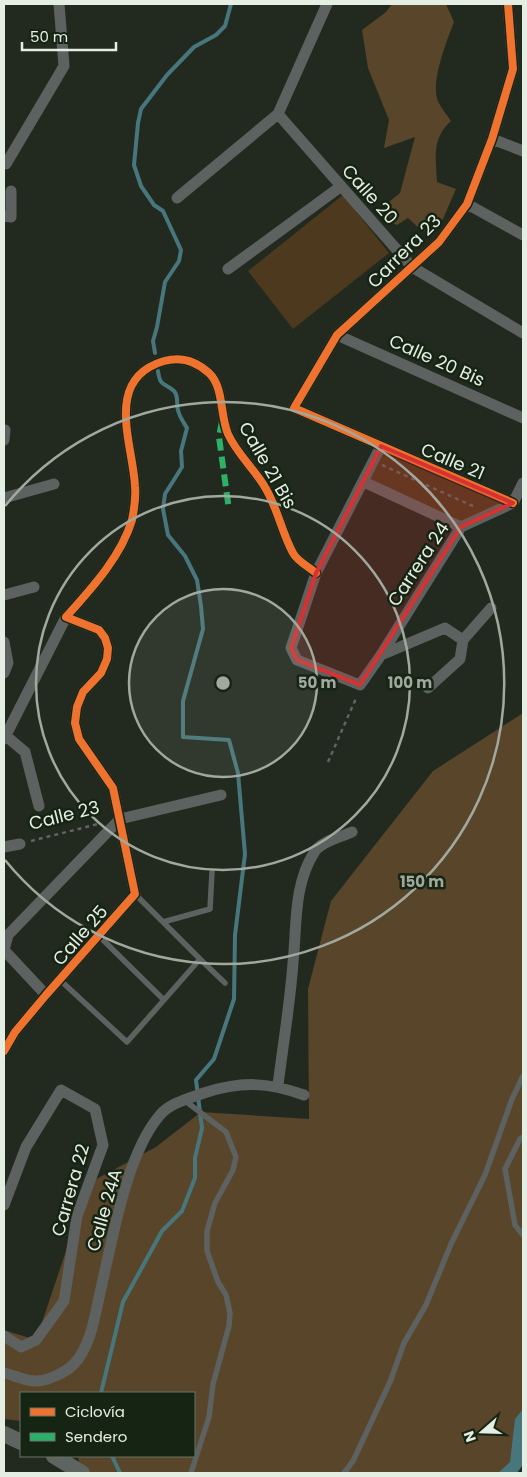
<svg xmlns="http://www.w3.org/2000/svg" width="527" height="1477" viewBox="0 0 527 1477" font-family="Poppins,sans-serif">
<rect width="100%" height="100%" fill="#222a20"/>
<path fill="#4c391e" d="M 343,195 L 389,253 L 293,329 L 248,271 Z
M 381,446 L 513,503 L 461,527 L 364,482 Z"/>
<path fill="#58452a" d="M 392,4 L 446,4 L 454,22 C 447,40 430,83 438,101 C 441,108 447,115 451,121 C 431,139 436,158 437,182 L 456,189 L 442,221 L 423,232 L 408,218 L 397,225 L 387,221 L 383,207 L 400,193 L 415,137 L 384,148 L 389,120 L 368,68 L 362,30 L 386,12 Z
M 523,713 L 523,1416 L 510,1462 L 501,1473 L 83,1473 L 80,1471 L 78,1456 L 194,1456 L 194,1393 L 21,1393 L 21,1421 L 4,1419 L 4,1330 L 36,1340 L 89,1183 L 156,1147 L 201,1112 L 309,1119 L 308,989 L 331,901 L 433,771 Z"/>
<path fill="#48767d" d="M 523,1409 L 522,1466 L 517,1473 L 498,1473 L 510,1462 L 515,1419 Z"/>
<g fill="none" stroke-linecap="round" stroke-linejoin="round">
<path stroke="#48767d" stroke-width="4" d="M 155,353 L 153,341 L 157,327 L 165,282 L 179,261 L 181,250 L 163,211 L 154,205 L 141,186 L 134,165 L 138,123 L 141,109 L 167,75 L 194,47 L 216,35 L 225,26 L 231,4
M 101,1393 L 123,1302 L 162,1231 L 182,1211 L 195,1178 L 195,1158 L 202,1128 L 196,1080 L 214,1059 L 234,999 L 235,935 L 245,854 L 238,773 L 229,740 L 183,737 L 183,701 L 203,629 L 201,606 L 197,580 L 185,556 L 168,535 L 163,509 L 165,494 L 182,467 L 181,451 L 187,428 C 184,423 179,416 178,410 C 176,404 179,396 174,391 C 164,382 160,387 158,371
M 112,1456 L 120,1473"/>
<path stroke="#5e6460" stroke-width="2.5" stroke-dasharray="4 4" stroke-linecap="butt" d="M 382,465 L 475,507
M 328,762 L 357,696
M 31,841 L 98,824"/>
<path stroke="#5d615f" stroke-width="5.5" d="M 135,894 L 200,959
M 163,922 L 210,909 L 212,872
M 99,936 L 164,1000
M 60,980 L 127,1042 L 200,959 L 225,983
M 184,1100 L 226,1132 L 236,1157 L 233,1170 L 215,1203 L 207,1231 L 207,1251 L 218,1282 L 226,1295 L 230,1313 L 229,1326 L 213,1384 L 209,1417 L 191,1473
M 523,1137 L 520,1139 L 505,1169 L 515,1225 L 523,1235
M 344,1473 L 353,1461 L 390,1382 L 404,1343 L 426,1305 L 451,1244 L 485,1175 L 512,1099 L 523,1076"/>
<path stroke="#5d615f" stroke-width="11" d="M 508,4 L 513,69 L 492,139 L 467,204 L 439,242 L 337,335 L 294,408 L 513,503
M 278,114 L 412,267 L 523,333
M 492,139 L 523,151
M 4,164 L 6,164 L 64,66 L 59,4
M 177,198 L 278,114 L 327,4
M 467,204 L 523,235
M 4,216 L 11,217 L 11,191
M 228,269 L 340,187
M 337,335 L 523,418
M 4,440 L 5,430
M 381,446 L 316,573 L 291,648 L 297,660 L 360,685 L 381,655 L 461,527 L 513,503 L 523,483
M 364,482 L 461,527
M 4,498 L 54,484
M 4,595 L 34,587
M 463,640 L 491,608
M 4,642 L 8,663 L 4,673
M 381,655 L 445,628 L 463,640 L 460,659 L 428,688
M 6,736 L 25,752 L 39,806
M 4,739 L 66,617
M 120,819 L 221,795
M 4,847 L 20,844
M 46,995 L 4,950 L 8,935 L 120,819
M 4,1051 L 15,1032 L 46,995 L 135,894 L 113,788 L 79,739 L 75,723 L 77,707 L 83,692 L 101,673 L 107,659 L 108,648 L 105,638 L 99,630 L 66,617 C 91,589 121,557 132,520 C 134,510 136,497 135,486 C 133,444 103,379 164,361 C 182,356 196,361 209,373 C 224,387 220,416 228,434 C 236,452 252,467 263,484 C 277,505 281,531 293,553 C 297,561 309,567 316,573
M 278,1085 C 283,1045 290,1004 293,963 C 297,925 293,885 315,851 C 322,841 341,837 352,832
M 4,1205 L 26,1147 L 61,1090 L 95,1109 L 103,1145 L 77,1216 L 64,1301 L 36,1340 L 21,1347 L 4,1336
M 4,1373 C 13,1375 24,1380 33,1381 C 46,1382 65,1373 74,1364 C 91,1346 95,1315 100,1293 C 112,1242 126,1154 160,1115 C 170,1103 190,1098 204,1093 C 241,1081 268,1082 304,1095"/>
<path stroke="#5e6460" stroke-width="16" d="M 4,1434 L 21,1442
M 54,1456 L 82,1473"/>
<path stroke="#2db169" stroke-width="6" stroke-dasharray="12 6" stroke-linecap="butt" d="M 222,421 L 219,437 L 229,510"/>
<g stroke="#162413" stroke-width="11">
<path id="cycleway" d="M 508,4 L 513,69 L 492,139 L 467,204 L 439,242 L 337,335 L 294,408 L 513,503
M 4,1051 L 15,1032 L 46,995 L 135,894 L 113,788 L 79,739 L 75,723 L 77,707 L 83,692 L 101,673 L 107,659 L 108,648 L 105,638 L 99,630 L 66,617 C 91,589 121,557 132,520 C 134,510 136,497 135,486 C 133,444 103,379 164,361 C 182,356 196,361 209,373 C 224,387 220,416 228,434 C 236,452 252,467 263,484 C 277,505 281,531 293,553 C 297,561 309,567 316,573"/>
</g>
<use href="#cycleway" stroke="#ef722f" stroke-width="8"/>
</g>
<path fill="#d73231" fill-opacity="0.2" stroke="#d73231" stroke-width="4" stroke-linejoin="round" d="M 381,446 L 513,503 L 461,527 L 360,685 L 297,660 L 291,648 L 316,573 Z"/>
<circle cx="223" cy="683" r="94" fill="#a1a99f" fill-opacity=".12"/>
<g fill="none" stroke="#a1a99f" stroke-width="2.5">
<circle cx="223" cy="683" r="94"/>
<circle cx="223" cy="683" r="187"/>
<path d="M5 506A281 281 0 1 1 5 860"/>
</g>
<g text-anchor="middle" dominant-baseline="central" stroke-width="5" stroke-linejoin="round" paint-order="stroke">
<g font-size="18" fill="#e5eee3" stroke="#162413">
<text transform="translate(370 194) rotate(48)">Calle 20</text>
<text transform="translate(404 251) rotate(-45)">Carrera 23</text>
<text transform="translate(437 360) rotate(24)">Calle 20 Bis</text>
<text transform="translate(453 461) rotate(23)">Calle 21</text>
<text transform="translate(268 465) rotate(60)">Calle 21 Bis</text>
<text transform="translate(418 564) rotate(-57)">Carrera 24</text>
<text transform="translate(64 815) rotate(-14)">Calle 23</text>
<text transform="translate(80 935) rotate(-49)">Calle 25</text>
<text transform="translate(70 1190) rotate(-74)">Carrera 22</text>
<text transform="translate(104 1210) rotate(-74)">Calle 24A</text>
</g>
</g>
<circle cx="223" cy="683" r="8" fill="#a1a99f" stroke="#162413" stroke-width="2.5"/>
<g font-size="15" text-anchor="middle" font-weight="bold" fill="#a1a99f" stroke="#162413" stroke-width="5" stroke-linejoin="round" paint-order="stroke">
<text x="317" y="688">50 m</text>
<text x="410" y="688">100 m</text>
<text x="422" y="887">150 m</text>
</g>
<rect width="527" height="1477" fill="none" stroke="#e5eee3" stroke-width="10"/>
<rect x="20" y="1392" width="175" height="65" fill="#162413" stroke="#697566"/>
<rect x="30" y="1408" width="25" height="8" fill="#ef722f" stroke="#697566"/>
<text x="65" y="1417" font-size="15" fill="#e5eee3">Ciclovía</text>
<rect x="30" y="1433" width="25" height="8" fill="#2db169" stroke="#697566"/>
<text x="65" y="1442" font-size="15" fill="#e5eee3">Sendero</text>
<g transform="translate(482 1432) rotate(250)" stroke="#162413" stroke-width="4" paint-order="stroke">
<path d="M0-4L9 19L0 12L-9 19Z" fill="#e5eee3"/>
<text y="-8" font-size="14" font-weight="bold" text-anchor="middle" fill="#e5eee3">N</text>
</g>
<path d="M22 42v8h94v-8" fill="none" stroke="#e5eee3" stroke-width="2.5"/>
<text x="30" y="42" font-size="15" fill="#e5eee3" stroke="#162413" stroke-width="4" paint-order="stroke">50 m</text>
</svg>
